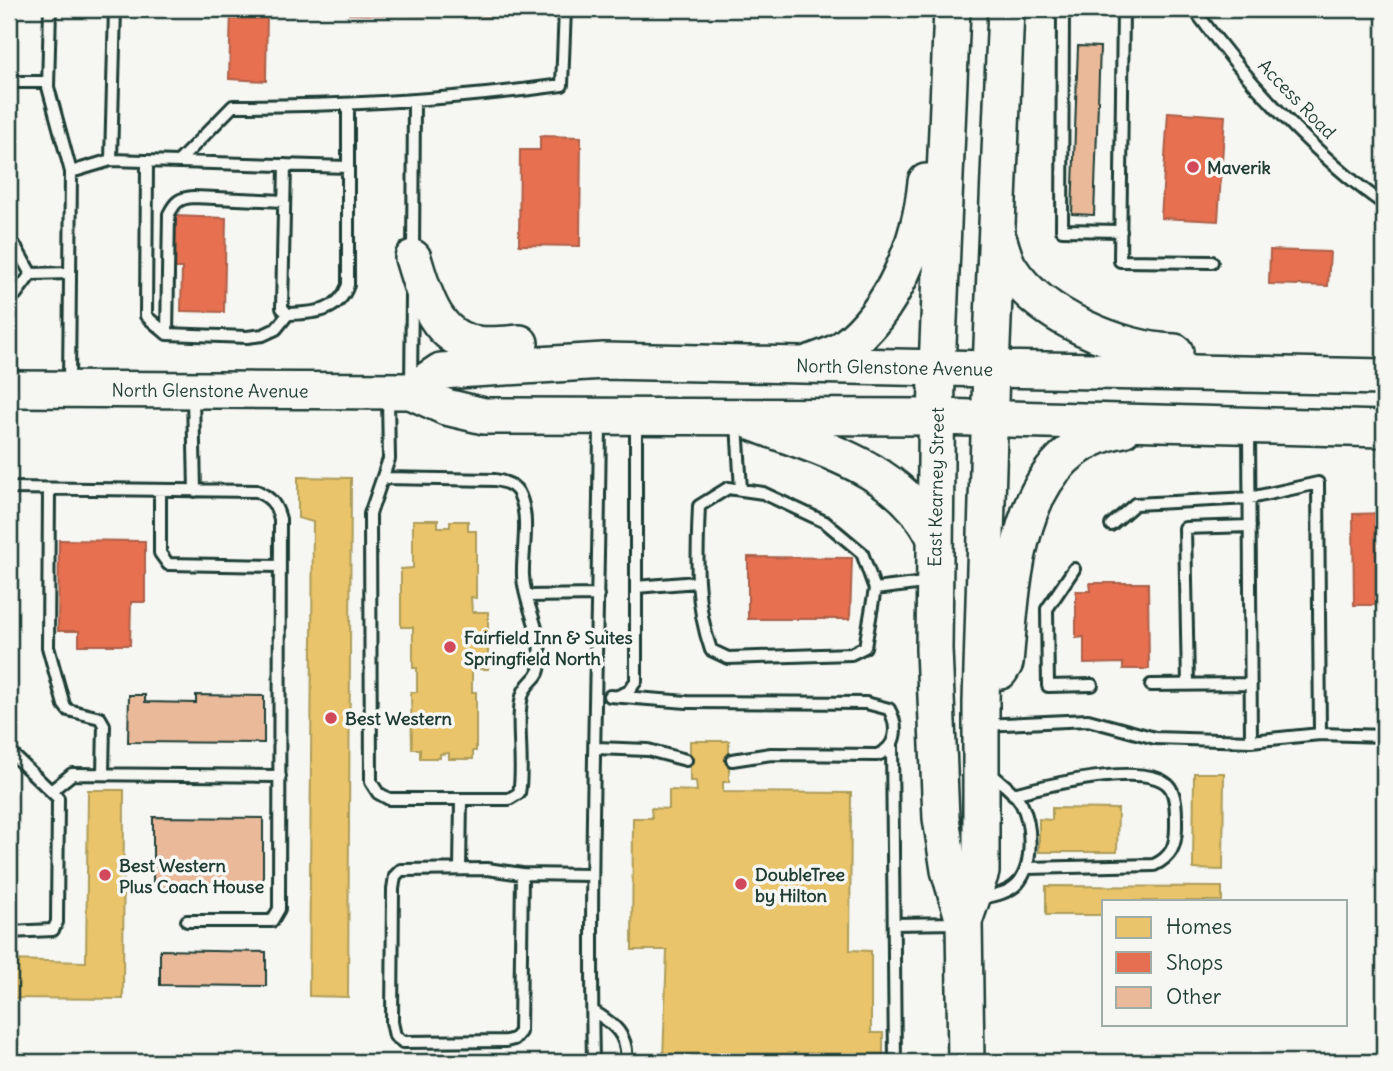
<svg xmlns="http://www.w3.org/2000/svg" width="1393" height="1071" viewBox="0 0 1393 1071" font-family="Delius,sans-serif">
<rect width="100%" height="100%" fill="#f6f6f2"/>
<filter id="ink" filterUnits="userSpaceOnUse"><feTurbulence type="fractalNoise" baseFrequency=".0143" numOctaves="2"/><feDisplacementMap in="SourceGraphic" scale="14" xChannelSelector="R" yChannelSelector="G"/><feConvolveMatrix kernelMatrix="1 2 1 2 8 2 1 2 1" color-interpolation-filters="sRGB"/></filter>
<g filter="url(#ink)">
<path fill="#e9c46a" stroke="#ac9c5a" stroke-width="2" d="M 298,477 L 351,478 L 348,997 L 309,996 L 313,522 L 298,518 Z
M 413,520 L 438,520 L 438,527 L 450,527 L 450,521 L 468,521 L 468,531 L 476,531 L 476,598 L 471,597 L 472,612 L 488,612 L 488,669 L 472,669 L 472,692 L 476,692 L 476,751 L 473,751 L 473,759 L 449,759 L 449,753 L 440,754 L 440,758 L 420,758 L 420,749 L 412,749 L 411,692 L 417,692 L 417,668 L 413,668 L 413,627 L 401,627 L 401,569 L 413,568 Z
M 690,741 L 729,741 L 729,782 L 723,782 L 723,792 L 851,793 L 850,950 L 871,951 L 871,1033 L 883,1033 L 883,1062 L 663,1060 L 667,950 L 632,950 L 633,818 L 652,818 L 651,808 L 669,809 L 669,790 L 697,791 L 696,781 L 690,781 Z
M 1194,773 L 1224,773 L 1223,870 L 1193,869 Z
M 88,790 L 124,790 L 123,999 L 9,998 L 9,960 L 86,962 Z
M 1052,808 L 1118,809 L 1117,852 L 1039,852 L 1039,819 L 1052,820 Z
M 1046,886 L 1222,887 L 1222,901 L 1104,901 L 1104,915 L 1046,915 Z"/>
<path fill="#e76f51" stroke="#ab6048" stroke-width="2" d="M 231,9 L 267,9 L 266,81 L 229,79 Z
M 349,9 L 536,9 L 536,18 L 349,14 Z
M 1168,112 L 1225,116 L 1218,221 L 1161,218 Z
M 540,136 L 581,137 L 580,246 L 519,245 L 520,150 L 540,150 Z
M 175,216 L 226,218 L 224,312 L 181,311 L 182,268 L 174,268 Z
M 1270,250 L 1330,252 L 1328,286 L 1269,284 Z
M 1384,513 L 1384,605 L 1354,605 L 1353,514 Z
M 59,540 L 145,541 L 145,602 L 131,602 L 130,645 L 79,645 L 79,631 L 58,631 Z
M 748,557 L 852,558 L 850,619 L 748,619 Z
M 1090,583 L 1148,583 L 1149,669 L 1123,669 L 1123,663 L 1084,664 L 1084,637 L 1076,638 L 1076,591 L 1091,591 Z"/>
<path fill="#e9b99a" stroke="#1f3d34" stroke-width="2" d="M 1078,46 L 1100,47 L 1094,215 L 1072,214 Z
M 129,695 L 145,695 L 145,702 L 196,703 L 196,695 L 264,696 L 264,743 L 128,742 Z
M 153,817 L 263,818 L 263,889 L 153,888 Z
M 160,950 L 266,952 L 266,986 L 160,985 Z"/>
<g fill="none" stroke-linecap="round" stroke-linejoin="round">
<g stroke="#1f3d34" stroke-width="16">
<path id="lane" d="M 50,9 L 48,87 L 71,172 L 69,384
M 1123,9 L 1120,261 L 1212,262
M 1194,9 C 1240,74 1318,159 1384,204
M 9,82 L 48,82
M 111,160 L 115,9
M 147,161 L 146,316 L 167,334 L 247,337 L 263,335 L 276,329 L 288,314
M 178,162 L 233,106 C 344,106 452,100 562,85 L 565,9
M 285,165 L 282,308 L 288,314 C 314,313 338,313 348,285 L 348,106
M 71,172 L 111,160 L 348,167
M 1121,231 L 1062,230 L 1063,9 L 1123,9
M 9,244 L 15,246 L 31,274
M 413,255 L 414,101
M 9,299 L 16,294 L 31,274 L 70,273
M 167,334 L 169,214 C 175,202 179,198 193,197 L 284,201
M 411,384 L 412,295
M 193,396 L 195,491
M 737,423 L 741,490
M 1249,430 L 1251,741
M 384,478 L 495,480 C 506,482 516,485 520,496 C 530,519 522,552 523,576 C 524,605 541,625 540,660 C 540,680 532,676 524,691 C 514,712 525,766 519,793 L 509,799 L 389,799 L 378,793 L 371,782 L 370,514 L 389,459 L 388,397
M 9,488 L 257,491 C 271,498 276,504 280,519 L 279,909 L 272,921 L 187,921
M 49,490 L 48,647 L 64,705 L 68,710 L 100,718 L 104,725 L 103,774
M 160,490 L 160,553 L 168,564 L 280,566
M 1111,525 L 1135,504 L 1250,498 L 1318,483 L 1320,734
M 1074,569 L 1047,609 L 1048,686 L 1092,685
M 636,587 L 697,582
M 875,589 L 865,647 L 851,654 L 728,658 L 711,650 C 694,602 697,555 699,506 L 728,488 L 763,493 L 825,522 L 862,553 L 875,589 L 932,582
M 527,596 L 598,595
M 1188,684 L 1185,528 L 1250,526
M 1151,685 L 1251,684
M 610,696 L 687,702 L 866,703 L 889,709 C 899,727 897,748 877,755 L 771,754 L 732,760
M 618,696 L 628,692 L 636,681 L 636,421
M 984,725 L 1088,720 L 1155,738 L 1251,741 L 1320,734 L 1384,736
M 892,744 L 895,1062
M 596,748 L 648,750 L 686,760
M 9,751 L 58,798 L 57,922 L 53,930 L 9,932
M 51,791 L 72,774 L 280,776
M 1013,794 C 1044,786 1144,761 1168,785 C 1177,794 1176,814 1176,827 C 1176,846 1171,857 1154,865 L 1027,868
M 460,869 L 461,800
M 522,874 L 520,1032 L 514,1039 L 506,1041 L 403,1042 L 395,1036 L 392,1022 L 393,889 L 395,876 L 401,870 L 487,869 L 522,874 L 592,875
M 977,899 C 991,896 1008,894 1018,883 C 1034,865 1032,823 1021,803 C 1013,790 1000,782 989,772
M 894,924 L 958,923
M 593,1011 C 614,1024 629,1035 626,1062
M 593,1062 C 589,849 598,636 600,422"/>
</g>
<g stroke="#1f3d34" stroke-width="40">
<g id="primary">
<path d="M 952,9 L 937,368 L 934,649 L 941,818 L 949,870 L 964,921 L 966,1062"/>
<path d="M 998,238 C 1002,248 1004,260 1010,269 C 1040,316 1121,351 1175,352"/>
<path d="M 413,258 C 423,291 435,340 477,344 C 491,346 506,344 520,343"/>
<path d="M 810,363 C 821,359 834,355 844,348 C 894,310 920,242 926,182"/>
<path id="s1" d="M 9,389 L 411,391 L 446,407 L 484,416 L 937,417 L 1384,429"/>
<path id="s2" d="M 411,391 L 441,371 L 604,361 L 1384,377"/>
<path d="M 756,424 C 822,449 900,468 934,536"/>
<path d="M 1000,671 L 1005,663 C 1013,577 1015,449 1123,429"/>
<path d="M 964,921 L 981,872 L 981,702 L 991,368 L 1006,9"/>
</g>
</g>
<use href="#lane" stroke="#f6f6f2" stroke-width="10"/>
<use href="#primary" stroke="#f6f6f2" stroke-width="35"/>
</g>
</g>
<g fill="#d1495b" stroke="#f6f6f2" stroke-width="2.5">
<circle cx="1193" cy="167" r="7"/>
<circle cx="450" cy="647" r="7"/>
<circle cx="331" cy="718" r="7"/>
<circle cx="105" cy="875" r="7"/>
<circle cx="741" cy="884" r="7"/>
</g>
<g text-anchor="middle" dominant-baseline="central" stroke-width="7" stroke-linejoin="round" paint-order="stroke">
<g font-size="18" fill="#1f3d34" stroke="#f6f6f2">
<text transform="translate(1297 99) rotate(46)">Access Road</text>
<text stroke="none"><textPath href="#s2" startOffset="490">North Glenstone Avenue</textPath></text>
<text stroke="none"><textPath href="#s1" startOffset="201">North Glenstone Avenue</textPath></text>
<text transform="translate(936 487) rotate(-89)">East Kearney Street</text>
</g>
<g font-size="18" font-weight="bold" fill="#1f3d34" stroke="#f6f6f2" text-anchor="start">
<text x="1207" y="167">Maverik</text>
<text x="464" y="637">Fairfield Inn &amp; Suites<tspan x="464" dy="21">Springfield North</tspan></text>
<text x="345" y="718">Best Western</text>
<text x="119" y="865">Best Western<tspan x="119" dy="21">Plus Coach House</tspan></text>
<text x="755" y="874">DoubleTree<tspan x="755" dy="21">by Hilton</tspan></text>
</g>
</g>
<rect width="1393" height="1071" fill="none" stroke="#f6f6f2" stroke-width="35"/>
<rect x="18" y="18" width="1358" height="1036" fill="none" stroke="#1f3d34" stroke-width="2.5" filter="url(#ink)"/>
<rect x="1102" y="900" width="245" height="126" fill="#f6f6f2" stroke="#a0aca6" stroke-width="2"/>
<rect x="1116" y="917" width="35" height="21" fill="#e9c46a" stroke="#a0aca6" stroke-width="2"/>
<text x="1166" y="934" font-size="21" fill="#1f3d34">Homes</text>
<rect x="1116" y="952" width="35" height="21" fill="#e76f51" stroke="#a0aca6" stroke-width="2"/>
<text x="1166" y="970" font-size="21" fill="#1f3d34">Shops</text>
<rect x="1116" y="987" width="35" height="21" fill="#e9b99a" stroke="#a0aca6" stroke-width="2"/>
<text x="1166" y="1004" font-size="21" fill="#1f3d34">Other</text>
</svg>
